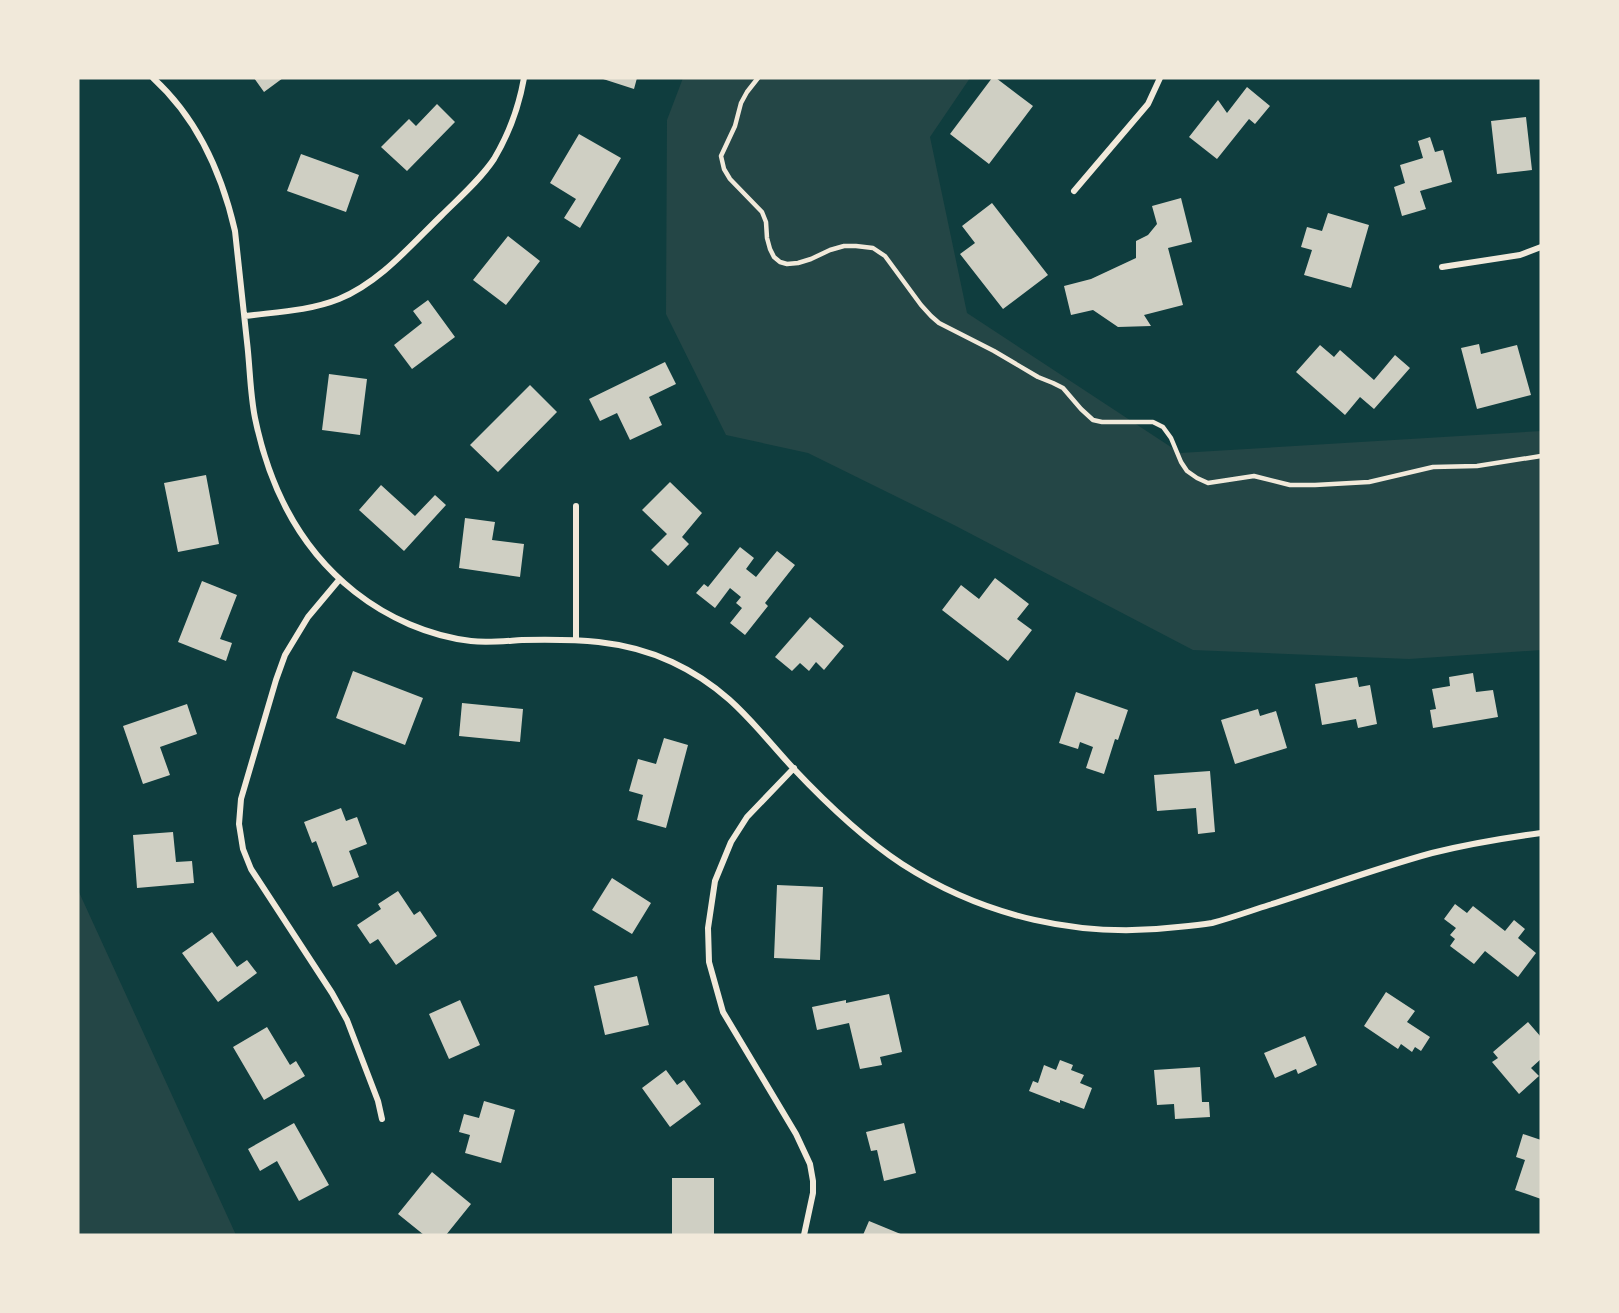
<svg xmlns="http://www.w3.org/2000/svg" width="1619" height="1313" viewBox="0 0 1619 1313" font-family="Barlow,sans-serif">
<rect width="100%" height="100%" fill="#0f3d3e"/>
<path fill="#244646" d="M 683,78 L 970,78 L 930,137 L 967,313 L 1180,453 L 1541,431 L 1541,650 L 1409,659 L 1193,650 L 954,525 L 808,453 L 726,435 L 666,314 L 667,120 Z
M 78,890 L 236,1235 L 78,1235 Z"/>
<path fill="#cfcfc3" d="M 254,78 L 283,78 L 264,92 Z
M 600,78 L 637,78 L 634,89 Z
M 992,78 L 996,78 L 1033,106 L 989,164 L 950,134 Z
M 1247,87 L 1270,106 L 1255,124 L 1249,119 L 1217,159 L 1189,137 L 1218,100 L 1227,113 Z
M 437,104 L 455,122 L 407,171 L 381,147 L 409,119 L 416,126 Z
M 1526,117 L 1532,170 L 1497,174 L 1491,121 Z
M 579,134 L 621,158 L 580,228 L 564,218 L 576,199 L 550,183 Z
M 1430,137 L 1435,152 L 1443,150 L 1452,182 L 1420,191 L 1426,209 L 1402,216 L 1394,187 L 1405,183 L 1400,165 L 1423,158 L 1418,141 Z
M 301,154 L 359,175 L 346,212 L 287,191 Z
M 1181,198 L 1192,242 L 1168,248 L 1183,305 L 1144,315 L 1151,326 L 1118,327 L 1093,310 L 1071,315 L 1064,286 L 1091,279 L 1136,258 L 1136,241 L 1148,235 L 1157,224 L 1152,206 Z
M 992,203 L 1048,275 L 1003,309 L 960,254 L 975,243 L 962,226 Z
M 1328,213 L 1369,225 L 1351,288 L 1304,275 L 1312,250 L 1301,247 L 1307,227 L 1322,231 Z
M 508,236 L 540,261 L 506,305 L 473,280 Z
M 428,300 L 455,337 L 412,369 L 394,345 L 422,323 L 413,311 Z
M 1479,344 L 1481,354 L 1517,345 L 1531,395 L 1477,409 L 1461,348 Z
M 1320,345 L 1334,357 L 1340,350 L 1374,380 L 1395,355 L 1410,368 L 1374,409 L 1360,397 L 1345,415 L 1296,372 Z
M 665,362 L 676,384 L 649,397 L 662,425 L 630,440 L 617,413 L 600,421 L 589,399 Z
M 329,374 L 367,379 L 360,435 L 322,430 Z
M 530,385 L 557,412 L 498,472 L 470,445 Z
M 206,475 L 219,544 L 178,552 L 164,483 Z
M 670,482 L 702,513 L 682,537 L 689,544 L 668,566 L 651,550 L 667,534 L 642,510 Z
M 381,485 L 415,516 L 435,495 L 446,505 L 404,551 L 359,510 Z
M 465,518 L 495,522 L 492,540 L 524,544 L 520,577 L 459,568 Z
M 740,547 L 754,558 L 746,569 L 756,577 L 777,551 L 795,565 L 765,603 L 768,606 L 745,635 L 730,623 L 742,608 L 736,603 L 741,597 L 730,588 L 715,608 L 696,593 L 704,584 L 708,587 Z
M 995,578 L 1029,604 L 1017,619 L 1032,630 L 1008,661 L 942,610 L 961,585 L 979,599 Z
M 202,581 L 237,595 L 220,639 L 232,643 L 226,661 L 178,642 Z
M 810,617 L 844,646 L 824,670 L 816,662 L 809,671 L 800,663 L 792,671 L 775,657 Z
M 353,671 L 423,698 L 405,745 L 336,718 Z
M 1473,673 L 1476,692 L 1493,690 L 1498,717 L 1433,728 L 1430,710 L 1436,709 L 1432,689 L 1450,686 L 1449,677 Z
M 1357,677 L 1359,687 L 1370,685 L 1377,724 L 1358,728 L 1356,719 L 1322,725 L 1315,684 Z
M 1076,692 L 1128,710 L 1118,740 L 1115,739 L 1104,774 L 1086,768 L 1093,747 L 1080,742 L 1078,749 L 1059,743 Z
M 462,703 L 523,709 L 520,742 L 459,736 Z
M 187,704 L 197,734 L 160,747 L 170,775 L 143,784 L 123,726 Z
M 1258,709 L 1260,716 L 1276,711 L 1287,748 L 1235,764 L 1221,720 Z
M 664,738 L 688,745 L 666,828 L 637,820 L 643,795 L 629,791 L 638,759 L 656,764 Z
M 1210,771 L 1215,832 L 1198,834 L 1196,808 L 1157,811 L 1154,775 Z
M 341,808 L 346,821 L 357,817 L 367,844 L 349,851 L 359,877 L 333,887 L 316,841 L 312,843 L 304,822 Z
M 173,832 L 176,862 L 192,861 L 194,883 L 137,888 L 133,835 Z
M 612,878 L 651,903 L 632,934 L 592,910 Z
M 777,885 L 823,887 L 820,960 L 774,958 Z
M 398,891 L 414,915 L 420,911 L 437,936 L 396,965 L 378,939 L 370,944 L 357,925 L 381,909 L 378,904 Z
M 1455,904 L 1467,913 L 1473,906 L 1505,931 L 1514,920 L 1525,929 L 1518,938 L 1536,953 L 1518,977 L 1485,951 L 1474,964 L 1450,946 L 1455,939 L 1450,935 L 1456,928 L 1444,919 Z
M 212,932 L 237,967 L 247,960 L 257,973 L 218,1002 L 182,953 Z
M 637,976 L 649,1025 L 605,1035 L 594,986 Z
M 1386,992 L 1415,1011 L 1407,1022 L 1430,1037 L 1421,1051 L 1415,1047 L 1412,1052 L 1401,1044 L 1398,1049 L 1364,1026 Z
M 889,994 L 902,1052 L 880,1057 L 882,1065 L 860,1069 L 849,1023 L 817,1030 L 812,1007 L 846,1000 L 846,1003 Z
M 460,1000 L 480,1045 L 449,1059 L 429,1014 Z
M 1528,1022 L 1541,1037 L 1541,1059 L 1531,1068 L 1539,1076 L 1519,1094 L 1492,1062 L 1498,1058 L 1493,1052 Z
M 267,1027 L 290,1065 L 296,1061 L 305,1076 L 264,1100 L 233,1047 Z
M 1305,1036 L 1317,1065 L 1298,1074 L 1296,1069 L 1275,1078 L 1264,1053 Z
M 1060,1060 L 1073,1065 L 1071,1070 L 1084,1075 L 1080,1083 L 1092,1088 L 1084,1109 L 1060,1100 L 1060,1103 L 1029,1091 L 1033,1081 L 1038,1083 L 1044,1065 L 1056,1070 Z
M 1200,1067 L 1202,1102 L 1209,1102 L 1210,1117 L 1175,1119 L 1174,1104 L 1157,1105 L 1154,1070 Z
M 666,1070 L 677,1085 L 684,1080 L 701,1104 L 670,1127 L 642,1088 Z
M 484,1101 L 515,1110 L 501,1163 L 465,1153 L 470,1135 L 459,1132 L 464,1114 L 479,1118 Z
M 294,1123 L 329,1185 L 299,1201 L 277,1161 L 260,1171 L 248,1149 Z
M 904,1123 L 916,1173 L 884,1181 L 877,1150 L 871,1151 L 866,1132 Z
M 1523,1134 L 1541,1140 L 1541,1199 L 1515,1190 L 1525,1160 L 1516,1157 Z
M 432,1172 L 471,1204 L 446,1235 L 424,1235 L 398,1214 Z
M 672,1178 L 714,1178 L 714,1235 L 672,1235 Z
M 869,1221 L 903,1235 L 863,1235 Z"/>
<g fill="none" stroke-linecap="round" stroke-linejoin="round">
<path stroke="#f1e9da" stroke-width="4.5" d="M 758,78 L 747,92 L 741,103 L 735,126 L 721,156 L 724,169 L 730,179 L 762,212 L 766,222 L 767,238 L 770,249 L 774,257 L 780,262 L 787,264 L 798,263 L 811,259 L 830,250 L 844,246 L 856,246 L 873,248 L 885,256 L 921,305 L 931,316 L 939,323 L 994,351 L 1038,377 L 1053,383 L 1063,388 L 1081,409 L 1093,420 L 1102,422 L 1153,422 L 1163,427 L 1171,438 L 1181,462 L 1187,471 L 1197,478 L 1208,483 L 1254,476 L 1290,485 L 1315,485 L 1369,482 L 1433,467 L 1477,466 L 1541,456"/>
<path stroke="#f1e9da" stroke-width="6" d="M 153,78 C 197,118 222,174 235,231 C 239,268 243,305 247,342 C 250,367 250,393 255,418 C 269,486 299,548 355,592 C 388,618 429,636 471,641 C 487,643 505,641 522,640 C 575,639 623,639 672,662 C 728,688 753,724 793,768 C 826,803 861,837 902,864 C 984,917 1081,939 1178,927 C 1190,926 1201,925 1212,923 C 1231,918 1250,911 1269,905 C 1323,888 1377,868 1432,853 C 1468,844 1504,838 1541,833
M 1074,191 L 1148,104 L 1160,78
M 1442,267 L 1520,255 L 1541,247
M 245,316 C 276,312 309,311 339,299 C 380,282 410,246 441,216 C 459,198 480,180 494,159 C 509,134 519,106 524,78
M 576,506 L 576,639
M 339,580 L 308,617 L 285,655 L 276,680 L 241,799 L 239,824 L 243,849 L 251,869 L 332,993 L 347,1020 L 378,1101 L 382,1119
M 794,768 L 747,817 L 731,842 L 715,881 L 708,928 L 709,962 L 723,1012 L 796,1134 L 810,1164 L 813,1181 L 813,1193 L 804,1235"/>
</g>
<rect width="1619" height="1313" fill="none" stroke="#f1e9da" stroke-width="159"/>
</svg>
